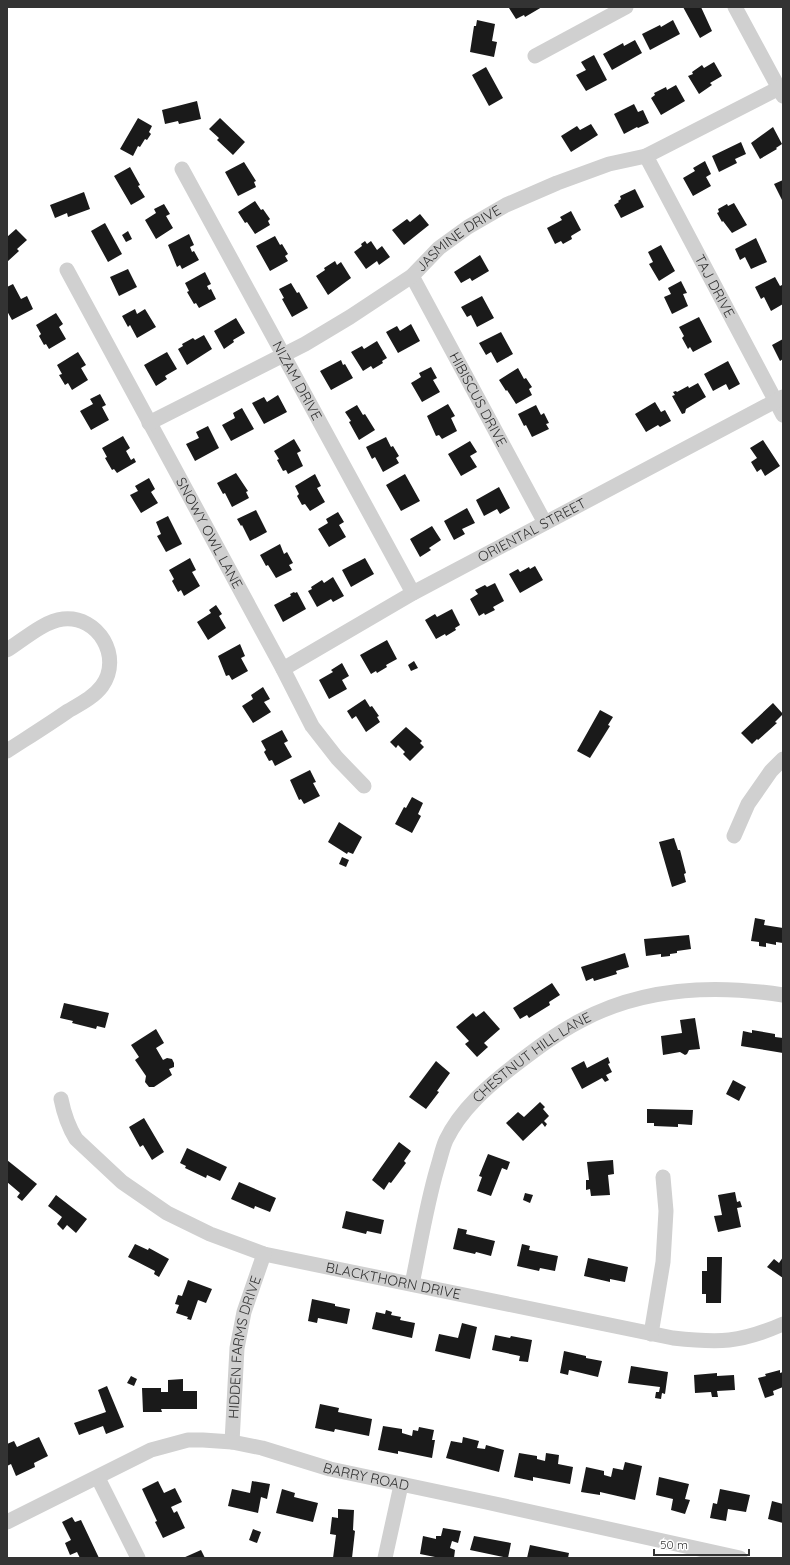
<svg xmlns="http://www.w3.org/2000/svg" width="790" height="1565" viewBox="0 0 790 1565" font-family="Quicksand,sans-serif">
<rect width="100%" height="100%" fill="#fff"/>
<path fill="#1a1a1a" d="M 510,7 L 542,7 L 525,17 L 524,15 L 516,19 L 509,8 Z
M 683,7 L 701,7 L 712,31 L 700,38 Z
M 477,20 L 495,24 L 492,41 L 497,42 L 494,57 L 470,52 L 474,26 L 476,26 Z
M 673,20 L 680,34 L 650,50 L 642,34 L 660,25 L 661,27 Z
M 635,40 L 642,53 L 612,70 L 603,54 L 623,43 L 624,46 Z
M 594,55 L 607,80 L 586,91 L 576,75 L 586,70 L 581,62 Z
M 714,62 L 722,76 L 710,83 L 712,85 L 699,94 L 688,76 L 693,74 L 692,72 L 702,65 L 704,68 Z
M 486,67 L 503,98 L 489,106 L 472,75 Z
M 676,85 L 685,101 L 661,115 L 651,98 L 655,95 L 654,93 L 666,87 L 667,90 Z
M 197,101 L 201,119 L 179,124 L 178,121 L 165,124 L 162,110 Z
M 634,104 L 638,112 L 643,110 L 649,123 L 638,128 L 637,127 L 624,134 L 614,114 Z
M 138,118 L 152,126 L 149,132 L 151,134 L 147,140 L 145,139 L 140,147 L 138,146 L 133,156 L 120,149 Z
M 220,118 L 245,142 L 233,155 L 217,140 L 219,138 L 209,129 Z
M 591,124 L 598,135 L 571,152 L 561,136 L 577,126 L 580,130 Z
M 773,127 L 782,144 L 776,148 L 777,149 L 760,159 L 751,143 Z
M 741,142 L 746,154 L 735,159 L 737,163 L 719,172 L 712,156 Z
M 705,161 L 711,174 L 706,177 L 711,186 L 693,196 L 683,178 L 695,171 L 693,168 Z
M 244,162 L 256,181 L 254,182 L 256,187 L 238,196 L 225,172 Z
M 130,167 L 140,185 L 138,186 L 145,197 L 131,205 L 114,176 Z
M 783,180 L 783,202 L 774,184 Z
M 635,189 L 644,207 L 621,218 L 614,205 L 619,202 L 618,201 L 621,199 L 620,196 Z
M 84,192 L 90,209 L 68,217 L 67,213 L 55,218 L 50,205 Z
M 255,201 L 261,210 L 263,209 L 270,219 L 268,221 L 270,225 L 255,234 L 247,222 L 245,223 L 238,212 Z
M 734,203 L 747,225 L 732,233 L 723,221 L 722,222 L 717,213 L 719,212 L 718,209 L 727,204 L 728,206 Z
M 164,204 L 170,214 L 166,216 L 173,228 L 156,239 L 145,220 L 156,213 L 154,209 Z
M 571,211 L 581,230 L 571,236 L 572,239 L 563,244 L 561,241 L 555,244 L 547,228 L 562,220 L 560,217 Z
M 420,214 L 429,225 L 404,245 L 392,230 L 407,219 L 410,222 Z
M 105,223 L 122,254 L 108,262 L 91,231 Z
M 16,229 L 27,240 L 17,249 L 19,251 L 7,262 L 7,237 Z
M 128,231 L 132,239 L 126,242 L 122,235 Z
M 189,234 L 194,245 L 190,247 L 192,252 L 194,251 L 199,260 L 182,269 L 180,265 L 177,267 L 168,245 Z
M 275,236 L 280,245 L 282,244 L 288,254 L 285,256 L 288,261 L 270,271 L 256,246 Z
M 756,238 L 767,262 L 751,269 L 745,257 L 740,260 L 735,249 Z
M 365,241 L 367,244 L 371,241 L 377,250 L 382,246 L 390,257 L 379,265 L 377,261 L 366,269 L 354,252 L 362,246 L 361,244 Z
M 661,245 L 675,271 L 659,281 L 649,264 L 653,262 L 648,252 Z
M 480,255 L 489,271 L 472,281 L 470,278 L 461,283 L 454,272 Z
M 335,261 L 337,265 L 341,262 L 351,278 L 328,295 L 316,276 L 325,270 L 324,268 Z
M 128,269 L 137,287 L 119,296 L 110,277 Z
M 205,272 L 211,284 L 207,286 L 209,290 L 211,289 L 216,299 L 199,308 L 196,303 L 194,304 L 187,292 L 189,291 L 185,283 Z
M 775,277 L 780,286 L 782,285 L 783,288 L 783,304 L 771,311 L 764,297 L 761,299 L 755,287 Z
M 681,281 L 687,293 L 683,294 L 688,306 L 672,314 L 664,297 L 671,294 L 668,288 Z
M 291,283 L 297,293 L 299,292 L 308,308 L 292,317 L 282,299 L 284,298 L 279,289 Z
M 13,284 L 21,299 L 27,296 L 33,309 L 12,320 L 7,311 L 7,287 Z
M 482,296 L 494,318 L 477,327 L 471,315 L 467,317 L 461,307 Z
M 135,309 L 137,314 L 145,309 L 156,327 L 137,338 L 130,325 L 128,327 L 122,316 Z
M 56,313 L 63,324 L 59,327 L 66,339 L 49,349 L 46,344 L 44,345 L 39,336 L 41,334 L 36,325 Z
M 699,317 L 712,342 L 693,352 L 690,347 L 688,349 L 682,338 L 684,336 L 679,327 Z
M 236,318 L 245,333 L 233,340 L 234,342 L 224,349 L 214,331 Z
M 411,324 L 420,341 L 398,353 L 386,332 L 397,326 L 400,331 Z
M 501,332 L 513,354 L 497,363 L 491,352 L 486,355 L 479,343 Z
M 204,335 L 212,349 L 187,365 L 178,349 L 183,346 L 182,344 L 193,338 L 195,340 Z
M 783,339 L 783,359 L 780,361 L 772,345 Z
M 377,341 L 387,358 L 382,361 L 383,363 L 373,369 L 371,366 L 363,371 L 351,352 L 362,346 L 364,349 Z
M 78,352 L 86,365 L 81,368 L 88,380 L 72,390 L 68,383 L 65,385 L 59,375 L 62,374 L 57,365 Z
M 167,352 L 177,369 L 165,376 L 167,379 L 156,386 L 144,365 Z
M 341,360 L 343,365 L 345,364 L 353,378 L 331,390 L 320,371 Z
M 728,361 L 740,384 L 729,390 L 726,384 L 713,391 L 704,374 Z
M 431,367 L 437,378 L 433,380 L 440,392 L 422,402 L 411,383 L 421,377 L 419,373 Z
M 518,368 L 524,379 L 526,378 L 532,387 L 529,389 L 532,395 L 516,404 L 507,390 L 506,391 L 499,380 Z
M 698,383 L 706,397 L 686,409 L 685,413 L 682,414 L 672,396 L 675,395 L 673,392 L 676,391 L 677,392 L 688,386 L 689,388 Z
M 100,394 L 106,405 L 102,407 L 109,420 L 91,430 L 80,411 L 93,404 L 90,399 Z
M 278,395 L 287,412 L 264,424 L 252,403 L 264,397 L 267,402 Z
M 655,402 L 661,412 L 665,410 L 671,421 L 660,427 L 658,425 L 646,432 L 635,414 Z
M 448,404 L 455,416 L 451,418 L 457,431 L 442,439 L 439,435 L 436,436 L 427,416 Z
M 357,405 L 363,415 L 365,414 L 375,430 L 359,440 L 349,422 L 351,421 L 345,412 Z
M 536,405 L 541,415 L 544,413 L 549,423 L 546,424 L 549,429 L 532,437 L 526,425 L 524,426 L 518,414 Z
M 242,408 L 254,429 L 231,441 L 222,425 L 235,418 L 233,413 Z
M 208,426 L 219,448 L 195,461 L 186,444 L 199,438 L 196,432 Z
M 123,436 L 130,448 L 126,451 L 131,460 L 134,458 L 136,462 L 117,473 L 114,469 L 112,470 L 105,458 L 107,457 L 102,448 Z
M 386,437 L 391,447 L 393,446 L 399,456 L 396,458 L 399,463 L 383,472 L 375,457 L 372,459 L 366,447 Z
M 294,439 L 301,451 L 297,453 L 303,466 L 288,474 L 286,470 L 283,471 L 277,460 L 279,459 L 274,451 Z
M 763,440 L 780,466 L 765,476 L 761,469 L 757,472 L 751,462 L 757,458 L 750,448 Z
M 470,441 L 477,452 L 470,456 L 477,467 L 461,476 L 448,454 Z
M 236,473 L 248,491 L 246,492 L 249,498 L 232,507 L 225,493 L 223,494 L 217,483 Z
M 315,474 L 321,486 L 317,488 L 325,502 L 310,511 L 305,504 L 302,505 L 297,496 L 299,494 L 295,486 Z
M 405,474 L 420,501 L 401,511 L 386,485 Z
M 149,478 L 155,489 L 151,492 L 158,503 L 141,513 L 130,495 L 138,491 L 135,486 Z
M 499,487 L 510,508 L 500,514 L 497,509 L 484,516 L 476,500 Z
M 467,508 L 475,523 L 462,529 L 465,534 L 454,540 L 444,521 Z
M 256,510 L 267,532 L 250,541 L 242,525 L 241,526 L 237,519 Z
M 338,512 L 344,522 L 339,525 L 346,537 L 329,547 L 318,529 L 328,523 L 326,519 Z
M 168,516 L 182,544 L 166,552 L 157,536 L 161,534 L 156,522 Z
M 432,526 L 441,540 L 429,548 L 431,550 L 420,557 L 410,539 Z
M 280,544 L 284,554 L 287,552 L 293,563 L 289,565 L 292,570 L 276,578 L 268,565 L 266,566 L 260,555 Z
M 190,558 L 196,570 L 192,572 L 200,586 L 184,596 L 181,590 L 178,592 L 172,581 L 174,579 L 169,570 Z
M 365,558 L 374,574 L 351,587 L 342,570 Z
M 535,566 L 543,580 L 520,593 L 509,574 L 518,569 L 520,572 L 529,567 L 530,569 Z
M 333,577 L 344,596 L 333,602 L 331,599 L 317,607 L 308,591 L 312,589 L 311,587 L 322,580 L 324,583 Z
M 495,583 L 504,601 L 493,607 L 495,610 L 485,615 L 484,613 L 479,616 L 470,599 L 478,594 L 475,590 L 485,585 L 487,587 Z
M 294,592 L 295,593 L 297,592 L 306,609 L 283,622 L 274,605 L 291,596 L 290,594 Z
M 216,605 L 222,614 L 219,616 L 226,628 L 208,640 L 197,622 L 211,613 L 209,610 Z
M 452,609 L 460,625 L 455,628 L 456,630 L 446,636 L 445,634 L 436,639 L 425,620 L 435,614 L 437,617 Z
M 387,640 L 397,659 L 386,665 L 387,667 L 377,673 L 376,671 L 371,674 L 360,655 Z
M 240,644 L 245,656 L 241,658 L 248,671 L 232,680 L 229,675 L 226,676 L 218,656 Z
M 414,661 L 418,668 L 411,671 L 408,665 Z
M 342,663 L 349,676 L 342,680 L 347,689 L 329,699 L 319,680 L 333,672 L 331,670 Z
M 263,687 L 270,699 L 264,702 L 271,712 L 253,723 L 242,706 L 253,699 L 251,695 Z
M 365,699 L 370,707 L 372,706 L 379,716 L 377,717 L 380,722 L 366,732 L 356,716 L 352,719 L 347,711 Z
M 773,703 L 783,714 L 775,722 L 777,723 L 758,740 L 757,739 L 752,744 L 741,733 Z
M 600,710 L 613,717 L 608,725 L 610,726 L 590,758 L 577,751 Z
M 406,727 L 422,741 L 420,743 L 424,747 L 410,761 L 403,754 L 405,752 L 398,745 L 396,748 L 390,742 Z
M 282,730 L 288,741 L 284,743 L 292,757 L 275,766 L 272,760 L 269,761 L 264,752 L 266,750 L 261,741 Z
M 310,770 L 316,782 L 313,783 L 320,796 L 304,804 L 301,799 L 299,800 L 290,780 Z
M 412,797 L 423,803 L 418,814 L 421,816 L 412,833 L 395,824 L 404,807 L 406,808 Z
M 339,822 L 362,837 L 353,854 L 348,852 L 347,854 L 328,842 Z
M 674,838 L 678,850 L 680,850 L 686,873 L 684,874 L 686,882 L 672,887 L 659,842 Z
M 342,857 L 349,860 L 346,867 L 339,864 Z
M 755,918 L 765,920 L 764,925 L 783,928 L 783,943 L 776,942 L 776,945 L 766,943 L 766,947 L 759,946 L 759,942 L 751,941 Z
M 689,935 L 691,949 L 677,951 L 677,953 L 670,954 L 670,956 L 661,957 L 661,954 L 646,956 L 644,939 Z
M 625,953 L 629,967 L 616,971 L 617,974 L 594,981 L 593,978 L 586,981 L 581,967 Z
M 552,983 L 560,995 L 549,1002 L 550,1005 L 529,1018 L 527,1015 L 520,1019 L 513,1008 Z
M 64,1003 L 109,1013 L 105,1028 L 97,1026 L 96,1029 L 72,1023 L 73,1021 L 60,1018 Z
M 484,1011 L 500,1029 L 484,1043 L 488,1047 L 477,1057 L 465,1044 L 469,1041 L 456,1027 L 473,1013 L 476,1017 Z
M 695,1018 L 700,1049 L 689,1050 L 687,1054 L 685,1055 L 680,1052 L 663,1055 L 661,1036 L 682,1033 L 680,1020 Z
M 156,1029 L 164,1043 L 156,1048 L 163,1060 L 167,1058 L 172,1059 L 174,1063 L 174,1067 L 169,1069 L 172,1075 L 154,1087 L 149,1087 L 145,1082 L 146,1076 L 135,1060 L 139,1057 L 131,1045 Z
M 752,1030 L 775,1034 L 775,1037 L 783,1038 L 783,1053 L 741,1046 L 743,1031 L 752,1033 Z
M 608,1057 L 610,1063 L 608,1064 L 612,1072 L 606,1075 L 609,1080 L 605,1082 L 602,1078 L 582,1089 L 571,1068 L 584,1061 L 587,1068 Z
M 436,1061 L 450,1073 L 437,1091 L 439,1092 L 426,1109 L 409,1097 Z
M 733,1080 L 746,1087 L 739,1101 L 726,1094 Z
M 540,1102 L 545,1107 L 543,1109 L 549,1116 L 544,1121 L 547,1124 L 545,1127 L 542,1123 L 523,1141 L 506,1123 L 518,1112 L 524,1117 Z
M 647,1109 L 693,1110 L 692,1125 L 678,1124 L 678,1127 L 654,1126 L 654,1123 L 647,1123 Z
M 144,1118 L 164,1152 L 152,1160 L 143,1145 L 140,1147 L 129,1127 Z
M 399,1142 L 411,1151 L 404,1161 L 406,1163 L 391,1183 L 389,1182 L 384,1190 L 372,1180 Z
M 187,1148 L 227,1167 L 220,1181 L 207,1175 L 206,1178 L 185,1168 L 186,1166 L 180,1163 Z
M 488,1154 L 510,1162 L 507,1170 L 502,1168 L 491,1196 L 477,1191 L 482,1177 L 479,1176 Z
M 7,1160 L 37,1184 L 22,1201 L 17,1197 L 20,1193 L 7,1182 Z
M 613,1160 L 614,1174 L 608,1175 L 610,1195 L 591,1196 L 590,1189 L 586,1190 L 586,1180 L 589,1180 L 587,1162 Z
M 239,1182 L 276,1198 L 270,1212 L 255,1206 L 254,1209 L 231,1199 Z
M 735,1192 L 737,1202 L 740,1201 L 742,1207 L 737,1208 L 741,1227 L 718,1232 L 714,1216 L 722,1215 L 718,1195 Z
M 525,1193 L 533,1195 L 530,1203 L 523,1200 Z
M 56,1195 L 87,1219 L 76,1233 L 67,1225 L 63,1230 L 57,1224 L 62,1217 L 48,1206 Z
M 346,1211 L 384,1220 L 381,1234 L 367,1231 L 366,1234 L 342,1228 Z
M 458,1228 L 467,1230 L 466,1234 L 495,1241 L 491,1256 L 476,1252 L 475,1254 L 453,1249 Z
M 135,1244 L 148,1250 L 149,1248 L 169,1259 L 159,1277 L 154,1274 L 155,1271 L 128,1257 Z
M 522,1244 L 530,1246 L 529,1250 L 558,1256 L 555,1271 L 540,1268 L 539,1271 L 517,1266 Z
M 707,1257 L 722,1257 L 721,1303 L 706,1303 L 706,1294 L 702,1294 L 702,1271 L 707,1271 Z
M 783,1257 L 783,1278 L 767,1267 L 774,1259 L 779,1263 Z
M 588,1258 L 628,1267 L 625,1282 L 610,1279 L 610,1282 L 584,1276 Z
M 188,1280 L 212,1289 L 206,1303 L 198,1300 L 191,1320 L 187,1319 L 188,1317 L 176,1313 L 179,1305 L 175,1304 L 178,1295 L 182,1296 Z
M 312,1299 L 335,1304 L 335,1306 L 350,1309 L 347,1324 L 318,1318 L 317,1323 L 308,1321 Z
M 386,1310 L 392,1312 L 391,1315 L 401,1317 L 400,1320 L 415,1323 L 412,1338 L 372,1329 L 376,1312 L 385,1314 Z
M 462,1323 L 477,1327 L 470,1359 L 435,1351 L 439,1334 L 458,1338 Z
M 495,1335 L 510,1338 L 511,1336 L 532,1340 L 528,1362 L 519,1361 L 520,1356 L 492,1350 Z
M 564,1351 L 586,1356 L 586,1358 L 602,1361 L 598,1377 L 569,1370 L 568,1375 L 560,1373 Z
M 631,1366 L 668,1372 L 665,1394 L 662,1393 L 661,1399 L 655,1398 L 656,1392 L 659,1392 L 660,1387 L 628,1383 Z
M 780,1370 L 780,1373 L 783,1372 L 783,1387 L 773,1391 L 774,1395 L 765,1398 L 758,1378 L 766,1376 L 765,1374 Z
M 717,1373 L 717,1376 L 734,1375 L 735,1390 L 717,1391 L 718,1397 L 712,1397 L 711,1392 L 695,1393 L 694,1375 Z
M 131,1376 L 137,1379 L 134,1386 L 127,1383 Z
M 183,1379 L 183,1391 L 197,1391 L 197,1409 L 161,1409 L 162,1412 L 143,1412 L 142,1388 L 161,1388 L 161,1392 L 168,1392 L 168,1380 Z
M 107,1386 L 124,1427 L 106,1434 L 103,1426 L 79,1435 L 74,1423 L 106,1412 L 98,1390 Z
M 320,1404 L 339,1408 L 338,1412 L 372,1419 L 369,1436 L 335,1429 L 334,1432 L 315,1428 Z
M 383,1426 L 402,1429 L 402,1433 L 412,1436 L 413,1430 L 418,1431 L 419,1427 L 434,1430 L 432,1440 L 435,1440 L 432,1458 L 398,1451 L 398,1454 L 378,1450 Z
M 39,1437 L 48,1456 L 34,1463 L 35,1467 L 16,1476 L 11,1464 L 7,1466 L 7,1444 L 14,1441 L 17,1447 Z
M 463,1437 L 479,1441 L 477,1448 L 485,1449 L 486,1445 L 504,1450 L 499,1472 L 446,1458 L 451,1441 L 462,1443 Z
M 519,1453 L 537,1456 L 537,1459 L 545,1461 L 546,1453 L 559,1455 L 558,1464 L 573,1467 L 570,1484 L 533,1477 L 533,1481 L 514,1477 Z
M 625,1462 L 642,1466 L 635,1500 L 600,1492 L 600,1495 L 581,1492 L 586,1467 L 604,1471 L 604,1475 L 611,1477 L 613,1468 L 623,1470 Z
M 659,1477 L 689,1484 L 685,1499 L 690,1500 L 685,1514 L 671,1510 L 673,1499 L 656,1495 Z
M 158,1481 L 164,1493 L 175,1488 L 182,1502 L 171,1507 L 174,1513 L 177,1511 L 185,1528 L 163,1538 L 155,1522 L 157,1521 L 142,1489 Z
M 252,1481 L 270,1484 L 267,1499 L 261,1497 L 258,1513 L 228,1506 L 232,1489 L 250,1493 Z
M 282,1489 L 295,1493 L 294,1497 L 318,1503 L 313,1522 L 276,1513 Z
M 720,1489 L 750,1495 L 746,1512 L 728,1509 L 726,1521 L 710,1518 L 713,1503 L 717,1504 Z
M 772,1501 L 783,1504 L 783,1523 L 768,1519 Z
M 338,1509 L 354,1510 L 353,1530 L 355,1531 L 352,1558 L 333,1558 L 336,1535 L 330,1534 L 332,1517 L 338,1518 Z
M 72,1517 L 75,1522 L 81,1520 L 99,1558 L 80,1558 L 77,1552 L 70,1555 L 65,1543 L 71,1540 L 62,1522 Z
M 443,1528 L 461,1531 L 458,1543 L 452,1541 L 450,1548 L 455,1550 L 454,1558 L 440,1558 L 420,1554 L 423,1536 L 436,1539 L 436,1536 L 441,1536 Z
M 253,1529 L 261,1532 L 257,1543 L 249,1540 Z
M 474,1536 L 511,1543 L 508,1558 L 470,1550 Z
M 530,1545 L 569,1553 L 568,1558 L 527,1558 Z
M 201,1550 L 205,1558 L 183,1558 Z"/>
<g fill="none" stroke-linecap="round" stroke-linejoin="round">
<g stroke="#d0d0d0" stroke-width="15">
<path d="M 735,7 L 783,96"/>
<path d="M 535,56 L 626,7"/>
<path id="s1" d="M 646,156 L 783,415"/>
<path id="s2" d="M 182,169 L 413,593"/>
<path id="s3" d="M 67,270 L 283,669 L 312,726 L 337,758 L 364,786"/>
<path id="s4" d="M 412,276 L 545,523"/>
<path id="s5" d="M 149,423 L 305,344 L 350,317 L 412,276 L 439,248 L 468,227 L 506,205 L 557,183 L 609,164 L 646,156 L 783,86"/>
<path d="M 7,650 C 23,640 44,621 63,619 C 98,615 123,657 102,686 C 94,697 80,704 68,711 C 48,725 27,738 7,751"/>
<path id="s6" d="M 283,669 L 413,593 L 783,397"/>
<path d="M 734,836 L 748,804 L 771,771 L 783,759"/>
<path id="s7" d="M 61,1099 C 64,1114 68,1126 76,1139 L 122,1182 L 167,1213 L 210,1234 L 264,1254 L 673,1338 C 719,1343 740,1343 783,1324"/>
<path id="s8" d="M 412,1284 C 420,1246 426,1207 437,1169 C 440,1160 442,1149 446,1140 C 461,1109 488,1086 515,1065 C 536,1049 557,1033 580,1021 C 643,987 713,984 783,995"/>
<path d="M 651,1334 L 663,1262 L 666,1211 L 663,1177"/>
<path id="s9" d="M 232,1442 L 237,1348 L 244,1312 L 264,1254"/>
<path d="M 98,1478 L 138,1558"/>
<path id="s10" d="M 7,1522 L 151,1450 L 188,1440 L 203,1440 L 232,1442 L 262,1448 L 330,1469 L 486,1502 L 740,1558"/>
<path d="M 385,1558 L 401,1485"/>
</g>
</g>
<g text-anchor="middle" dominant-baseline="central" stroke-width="4" stroke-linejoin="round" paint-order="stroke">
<g font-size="14" fill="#333" stroke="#fff">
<text stroke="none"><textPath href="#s5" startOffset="362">JASMINE DRIVE</textPath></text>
<text stroke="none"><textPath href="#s1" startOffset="147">TAJ DRIVE</textPath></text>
<text stroke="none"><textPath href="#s2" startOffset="241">NIZAM DRIVE</textPath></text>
<text stroke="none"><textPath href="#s4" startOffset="140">HIBISCUS DRIVE</textPath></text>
<text stroke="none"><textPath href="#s6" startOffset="285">ORIENTAL STREET</textPath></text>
<text stroke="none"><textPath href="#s3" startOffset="299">SNOWY OWL LANE</textPath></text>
<text stroke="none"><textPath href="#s8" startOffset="269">CHESTNUT HILL LANE</textPath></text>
<text stroke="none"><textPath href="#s7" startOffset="398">BLACKTHORN DRIVE</textPath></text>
<text stroke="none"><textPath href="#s9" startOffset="96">HIDDEN FARMS DRIVE</textPath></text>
<text stroke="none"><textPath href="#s10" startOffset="382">BARRY ROAD</textPath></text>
</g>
</g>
<rect width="790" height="1565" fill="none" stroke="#333333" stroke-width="16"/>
<path d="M654 1549v6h95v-6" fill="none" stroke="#333333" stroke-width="2"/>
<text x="660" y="1549" font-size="12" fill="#333333" stroke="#ffffff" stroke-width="3" paint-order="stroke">50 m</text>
</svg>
